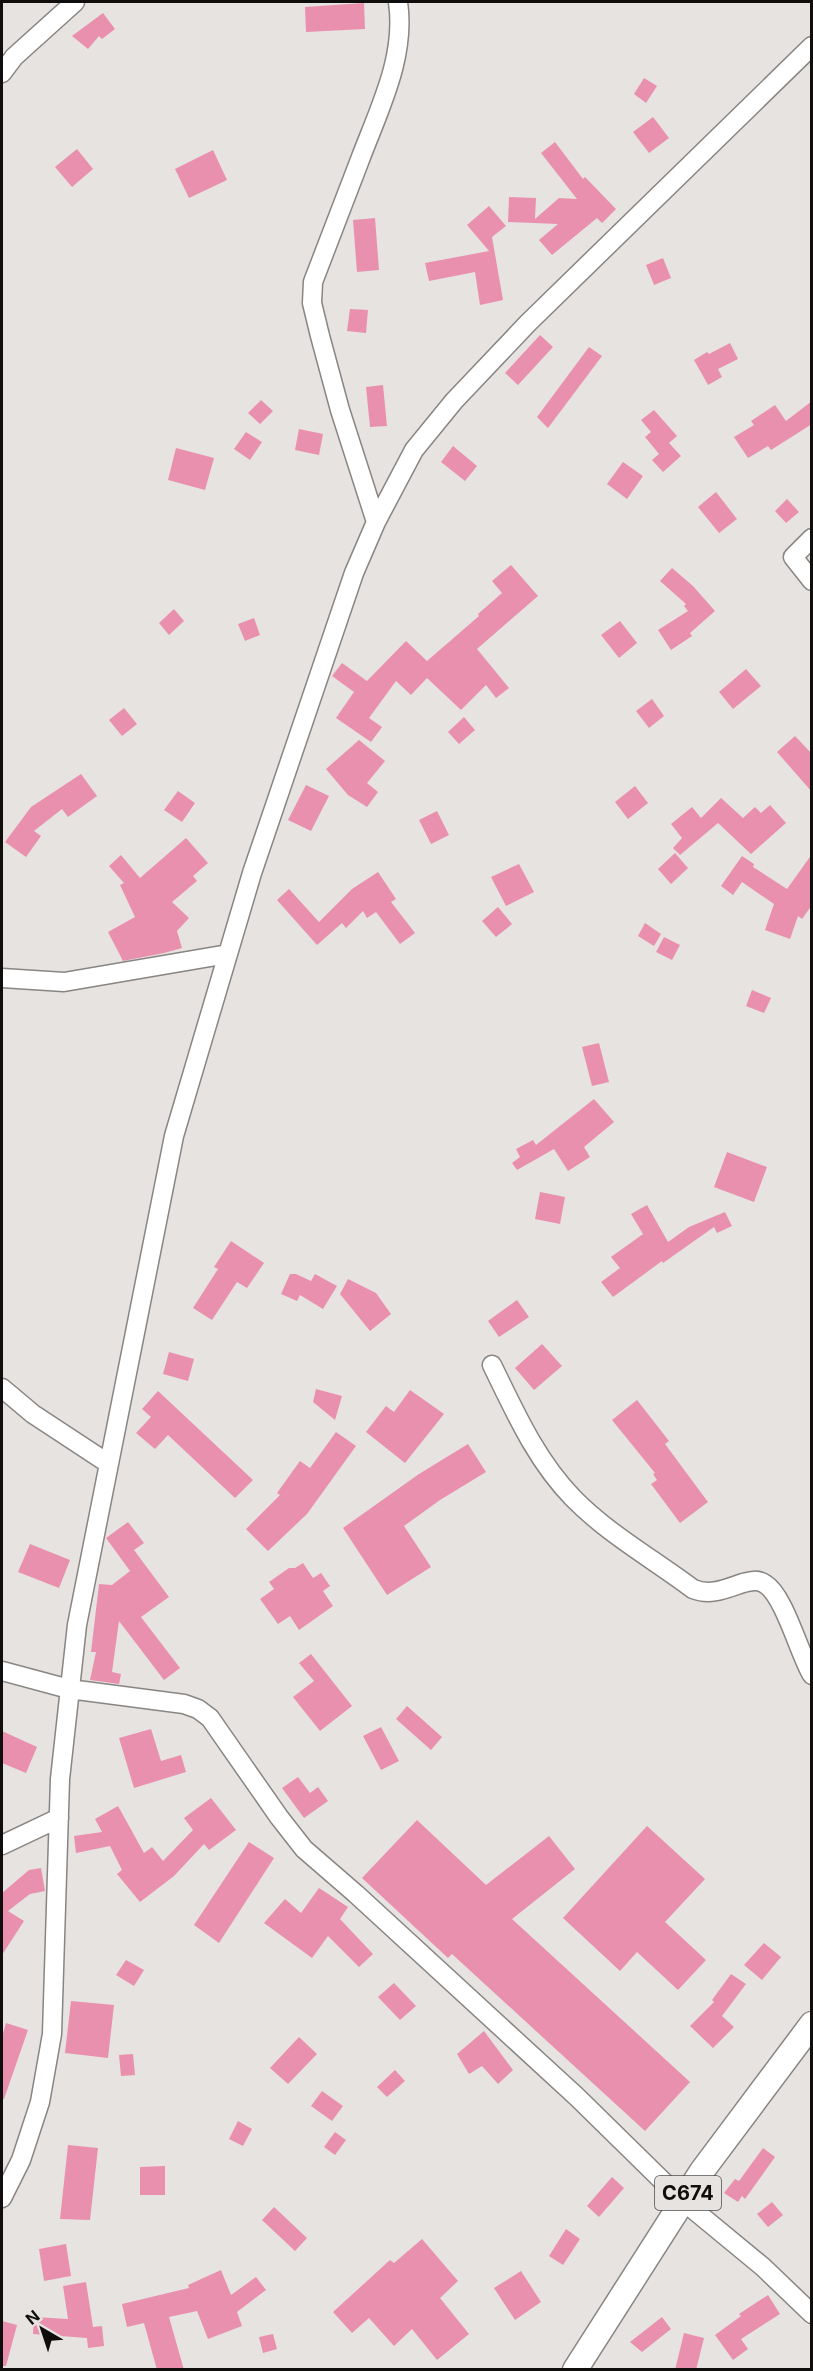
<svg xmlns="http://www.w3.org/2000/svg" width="813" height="2371" viewBox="0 0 813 2371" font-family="Inter,sans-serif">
<rect width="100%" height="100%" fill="#e7e3e1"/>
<path fill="#e990af" d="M 364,3 L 365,29 L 306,32 L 305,7 Z
M 103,13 L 115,29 L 102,39 L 99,36 L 88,49 L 72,36 Z
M 644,78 L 657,86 L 646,103 L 634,94 Z
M 653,117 L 669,138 L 649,153 L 633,132 Z
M 555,142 L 583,179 L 585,177 L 616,209 L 602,223 L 597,218 L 552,255 L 539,240 L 558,224 L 508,222 L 509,197 L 536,198 L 535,219 L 559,198 L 577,199 L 541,153 Z
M 77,149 L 93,169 L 72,187 L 55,167 Z
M 213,150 L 227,180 L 189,198 L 175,169 Z
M 489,206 L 506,226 L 492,237 L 503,300 L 480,305 L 475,272 L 429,281 L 425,263 L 489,251 L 467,225 Z
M 375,218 L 379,270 L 357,272 L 353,220 Z
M 663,258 L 671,278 L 654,285 L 646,265 Z
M 350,309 L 368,310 L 366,333 L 347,331 Z
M 540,335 L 553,347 L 518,385 L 505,373 Z
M 730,343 L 738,359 L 718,369 L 722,377 L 708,385 L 694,360 L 707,352 L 709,354 Z
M 589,347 L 602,356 L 548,428 L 537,417 Z
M 383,385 L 387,426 L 370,427 L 366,387 Z
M 261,400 L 273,411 L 260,424 L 248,413 Z
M 812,401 L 812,424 L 771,450 L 768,446 L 748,458 L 734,437 L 754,425 L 751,421 L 775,405 L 786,421 Z
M 654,410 L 677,436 L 669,443 L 681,456 L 663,472 L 652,460 L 659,454 L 645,437 L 651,432 L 641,420 Z
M 299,429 L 323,434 L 319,455 L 295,450 Z
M 246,432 L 262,442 L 250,460 L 234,449 Z
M 453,446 L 477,466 L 465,481 L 441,462 Z
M 176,448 L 214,458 L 205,490 L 168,480 Z
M 623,462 L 643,476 L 627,499 L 607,484 Z
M 716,492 L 737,519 L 719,533 L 698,507 Z
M 787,499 L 799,512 L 786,523 L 775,511 Z
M 511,565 L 538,596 L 477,649 L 509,688 L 496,698 L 486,685 L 461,710 L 427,678 L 411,695 L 396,681 L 369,718 L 382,727 L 371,742 L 336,718 L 354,692 L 332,676 L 342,663 L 367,681 L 406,641 L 427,661 L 479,616 L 478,614 L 502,593 L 492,581 Z
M 672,568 L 693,586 L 715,611 L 690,633 L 692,636 L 671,650 L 658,630 L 688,611 L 684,606 L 686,604 L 660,581 Z
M 174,609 L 184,621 L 169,635 L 159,623 Z
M 254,618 L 260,635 L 245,641 L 238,624 Z
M 620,621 L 637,643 L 619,658 L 601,635 Z
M 746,669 L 761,686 L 733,709 L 719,692 Z
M 652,699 L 664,716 L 649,728 L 636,711 Z
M 124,708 L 137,724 L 122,736 L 109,720 Z
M 464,717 L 475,730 L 459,744 L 448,732 Z
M 795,736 L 812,754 L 812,792 L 777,752 Z
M 359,740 L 385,761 L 367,783 L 378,792 L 367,807 L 348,795 L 326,769 Z
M 81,774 L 97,796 L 68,817 L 62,809 L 34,831 L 41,836 L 26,857 L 5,842 L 31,807 Z
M 306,785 L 329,796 L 311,831 L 288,820 Z
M 635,786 L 648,803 L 628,819 L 615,802 Z
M 178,791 L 195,803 L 182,822 L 164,810 Z
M 721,798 L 743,818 L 755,807 L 761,813 L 770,805 L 786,823 L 751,854 L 718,823 L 680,855 L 673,848 L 682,838 L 671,824 L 692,807 L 701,818 Z
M 437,811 L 449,835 L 431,844 L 419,820 Z
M 186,838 L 208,863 L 193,876 L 197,881 L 172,902 L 189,918 L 177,931 L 182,948 L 164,953 L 123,961 L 108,932 L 135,917 L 120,885 L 124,883 L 109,866 L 121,855 L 140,878 Z
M 675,853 L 688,868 L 671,884 L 658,869 Z
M 812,854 L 812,905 L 802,919 L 798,916 L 790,939 L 765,930 L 774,904 L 742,882 L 733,895 L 721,886 L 742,856 L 754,864 L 753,867 L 787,889 Z
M 519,864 L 534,892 L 506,906 L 491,877 Z
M 378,872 L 396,899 L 391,902 L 415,933 L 400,944 L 376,912 L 367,918 L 363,911 L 346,928 L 342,923 L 317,945 L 277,900 L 289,889 L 319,922 L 352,889 Z
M 498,907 L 512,924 L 496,937 L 482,921 Z
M 645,923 L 661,934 L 654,946 L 638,936 Z
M 664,937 L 680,945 L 672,960 L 656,952 Z
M 752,990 L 771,998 L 764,1013 L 746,1006 Z
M 599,1043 L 609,1082 L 592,1086 L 582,1047 Z
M 594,1099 L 614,1122 L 584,1147 L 590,1157 L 568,1171 L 554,1149 L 517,1170 L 512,1163 L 520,1157 L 516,1149 L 533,1140 L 536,1145 Z
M 727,1152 L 767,1167 L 754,1202 L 714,1187 Z
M 540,1192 L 565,1197 L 560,1224 L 535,1219 Z
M 647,1205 L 668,1242 L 689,1227 L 725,1212 L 732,1226 L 717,1233 L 714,1227 L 663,1263 L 662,1261 L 613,1297 L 601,1282 L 620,1268 L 611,1257 L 643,1234 L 631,1214 Z
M 231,1241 L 264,1263 L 247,1288 L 237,1282 L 212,1320 L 193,1308 L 218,1269 L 214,1267 Z
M 290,1274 L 296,1274 L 311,1281 L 315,1274 L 337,1286 L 323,1309 L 300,1295 L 297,1301 L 281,1294 Z
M 348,1279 L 376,1293 L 391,1314 L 370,1331 L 340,1294 Z
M 517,1300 L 529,1317 L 499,1337 L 488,1321 Z
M 542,1344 L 562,1366 L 534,1390 L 515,1368 Z
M 169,1352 L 194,1359 L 188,1381 L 163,1374 Z
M 316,1389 L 342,1396 L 335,1420 L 313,1402 Z
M 410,1390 L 444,1414 L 405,1463 L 366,1432 L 386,1406 L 394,1412 Z
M 158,1391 L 253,1480 L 235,1498 L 168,1435 L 155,1449 L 136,1433 L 151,1417 L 142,1409 Z
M 637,1400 L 669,1441 L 665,1444 L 708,1502 L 680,1523 L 651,1484 L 657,1480 L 653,1474 L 655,1473 L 612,1420 Z
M 336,1432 L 356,1446 L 307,1514 L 268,1551 L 246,1529 L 280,1495 L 277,1493 L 300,1461 L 310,1468 Z
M 468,1444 L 486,1472 L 440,1500 L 404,1526 L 431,1567 L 387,1595 L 343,1528 L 419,1474 Z
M 128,1522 L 144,1543 L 134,1550 L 169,1597 L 141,1617 L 180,1668 L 164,1680 L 119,1621 L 112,1672 L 121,1674 L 119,1684 L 90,1680 L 96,1652 L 91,1652 L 99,1584 L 112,1585 L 130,1571 L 106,1538 Z
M 30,1544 L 70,1560 L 59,1588 L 18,1572 Z
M 303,1563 L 313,1578 L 321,1573 L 330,1586 L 323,1591 L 333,1606 L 299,1630 L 290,1616 L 278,1624 L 260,1599 L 274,1589 L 269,1582 L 289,1568 L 295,1568 Z
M 311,1654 L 352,1706 L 320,1731 L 293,1697 L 314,1681 L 299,1663 Z
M 407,1706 L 442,1737 L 431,1750 L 396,1719 Z
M 381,1727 L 399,1761 L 381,1770 L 363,1736 Z
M 151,1729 L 161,1761 L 181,1755 L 186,1772 L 134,1788 L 119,1738 Z
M 2,1731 L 37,1747 L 26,1773 L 2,1763 Z
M 298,1777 L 310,1793 L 318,1787 L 328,1801 L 304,1818 L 282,1788 Z
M 211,1798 L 236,1830 L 209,1850 L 204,1844 L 174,1876 L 140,1902 L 117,1874 L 122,1870 L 110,1846 L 76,1853 L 74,1836 L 102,1832 L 95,1819 L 118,1806 L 144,1853 L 152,1847 L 163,1861 L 193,1830 L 184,1818 Z
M 417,1820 L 486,1885 L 549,1836 L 575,1869 L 512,1919 L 690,2082 L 645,2131 L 452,1954 L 448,1958 L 362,1878 Z
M 647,1826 L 705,1879 L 665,1922 L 706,1960 L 678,1990 L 637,1952 L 620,1971 L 563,1918 Z
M 249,1842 L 274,1858 L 219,1943 L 194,1925 Z
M 41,1868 L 45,1891 L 30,1894 L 8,1911 L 24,1921 L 2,1955 L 2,1893 L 29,1870 Z
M 319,1888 L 348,1907 L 340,1919 L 373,1954 L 359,1967 L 328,1936 L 312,1958 L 264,1923 L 285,1899 L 301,1913 Z
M 764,1943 L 781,1957 L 762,1980 L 744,1965 Z
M 126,1960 L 144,1970 L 134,1986 L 116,1975 Z
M 731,1974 L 746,1984 L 722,2016 L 734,2027 L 713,2048 L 690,2026 L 714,2002 L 712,2000 Z
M 394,1983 L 416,2006 L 400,2020 L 378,1997 Z
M 71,2001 L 114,2005 L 108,2058 L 65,2053 Z
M 6,2023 L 28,2030 L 4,2099 L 2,2099 L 2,2037 Z
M 484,2031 L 513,2070 L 498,2084 L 482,2066 L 469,2074 L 457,2054 Z
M 299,2037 L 317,2054 L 288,2084 L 270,2068 Z
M 133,2054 L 135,2075 L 121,2076 L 119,2055 Z
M 395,2070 L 405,2081 L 387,2097 L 377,2087 Z
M 322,2091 L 343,2106 L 332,2121 L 311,2106 Z
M 238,2121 L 252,2129 L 243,2146 L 229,2139 Z
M 335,2132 L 346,2140 L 335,2155 L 324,2147 Z
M 68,2145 L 98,2148 L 90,2220 L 60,2219 Z
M 763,2148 L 775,2157 L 745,2199 L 742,2196 L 738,2202 L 724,2193 L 735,2179 L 739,2181 Z
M 165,2166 L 165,2195 L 140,2195 L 140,2167 Z
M 612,2177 L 624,2188 L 599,2217 L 587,2206 Z
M 772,2202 L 783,2215 L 768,2227 L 757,2214 Z
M 274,2207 L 307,2238 L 295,2251 L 262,2220 Z
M 566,2229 L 580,2239 L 563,2265 L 549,2256 Z
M 422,2239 L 458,2281 L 440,2298 L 469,2334 L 437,2360 L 412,2329 L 394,2346 L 369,2318 L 352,2333 L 333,2312 L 390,2260 L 394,2263 Z
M 66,2244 L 71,2276 L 44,2281 L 39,2249 Z
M 221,2270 L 231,2295 L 256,2277 L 266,2290 L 237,2312 L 242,2326 L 208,2339 L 197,2311 L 169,2317 L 184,2370 L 157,2370 L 144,2323 L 127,2327 L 122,2304 L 189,2288 L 188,2285 Z
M 521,2271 L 541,2302 L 515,2320 L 494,2288 Z
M 86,2282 L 93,2327 L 102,2326 L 104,2346 L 88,2348 L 87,2338 L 33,2334 L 34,2317 L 68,2319 L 63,2286 Z
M 768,2295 L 780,2314 L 741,2339 L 748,2349 L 733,2360 L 715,2335 L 741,2316 L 739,2314 Z
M 662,2317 L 671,2329 L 642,2352 L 630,2342 Z
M 2,2321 L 17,2325 L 6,2366 L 2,2366 Z
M 684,2333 L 704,2338 L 696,2370 L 675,2370 Z
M 273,2334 L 277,2349 L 263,2353 L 259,2337 Z"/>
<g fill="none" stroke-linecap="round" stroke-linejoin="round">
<g stroke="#888582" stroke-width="21">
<path id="minor" d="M 2,73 L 14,57 L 75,2
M 376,522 L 340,410 L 320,336 L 312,303 L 313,282 C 329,240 345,199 361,157 C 380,107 406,56 398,2
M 812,538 L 793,557 L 812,581
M 2,978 L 64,982 L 228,954
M 492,1365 C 515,1412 536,1460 573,1498 C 607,1533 653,1559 693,1589 C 711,1596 725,1589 743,1583 C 750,1581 758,1579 765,1584 C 784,1595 799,1653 812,1675
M 2,1388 L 33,1414 L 109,1464
M 2,1671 L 69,1689 L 184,1704 L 198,1709 L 210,1718 L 279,1817 L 304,1849 L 356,1894 L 577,2097 L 683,2201 L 763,2267 L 812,2314
M 2,1845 L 59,1818
M 2,2198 L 21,2160 L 40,2102 L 52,2034 L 60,1779 L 77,1625 L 174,1136 L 252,873 L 354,573 L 376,522 L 414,450 L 454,401 L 528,323 L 812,46"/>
</g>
<g stroke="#888582" stroke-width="27">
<path id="major" d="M 575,2370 L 702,2171 L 812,2024"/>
</g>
<use href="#minor" stroke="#fff" stroke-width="18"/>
<use href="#major" stroke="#fff" stroke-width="24"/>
</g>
<g text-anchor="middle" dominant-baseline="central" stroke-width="5" stroke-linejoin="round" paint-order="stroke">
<rect fill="#e7e3e1" stroke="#504e4d" stroke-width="1.5" x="655" y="2176" width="66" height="34" rx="4.5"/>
<g font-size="20" font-weight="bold" fill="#0f0e0d">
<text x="688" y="2193">C674</text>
</g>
</g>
<rect width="813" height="2371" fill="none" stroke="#0f0e0d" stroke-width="6"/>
<g transform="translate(42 2329) rotate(321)" stroke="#e7e3e1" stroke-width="4.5" paint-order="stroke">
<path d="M0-4.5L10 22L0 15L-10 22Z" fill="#0f0e0d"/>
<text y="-9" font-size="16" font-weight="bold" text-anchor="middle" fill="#0f0e0d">N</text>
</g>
</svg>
